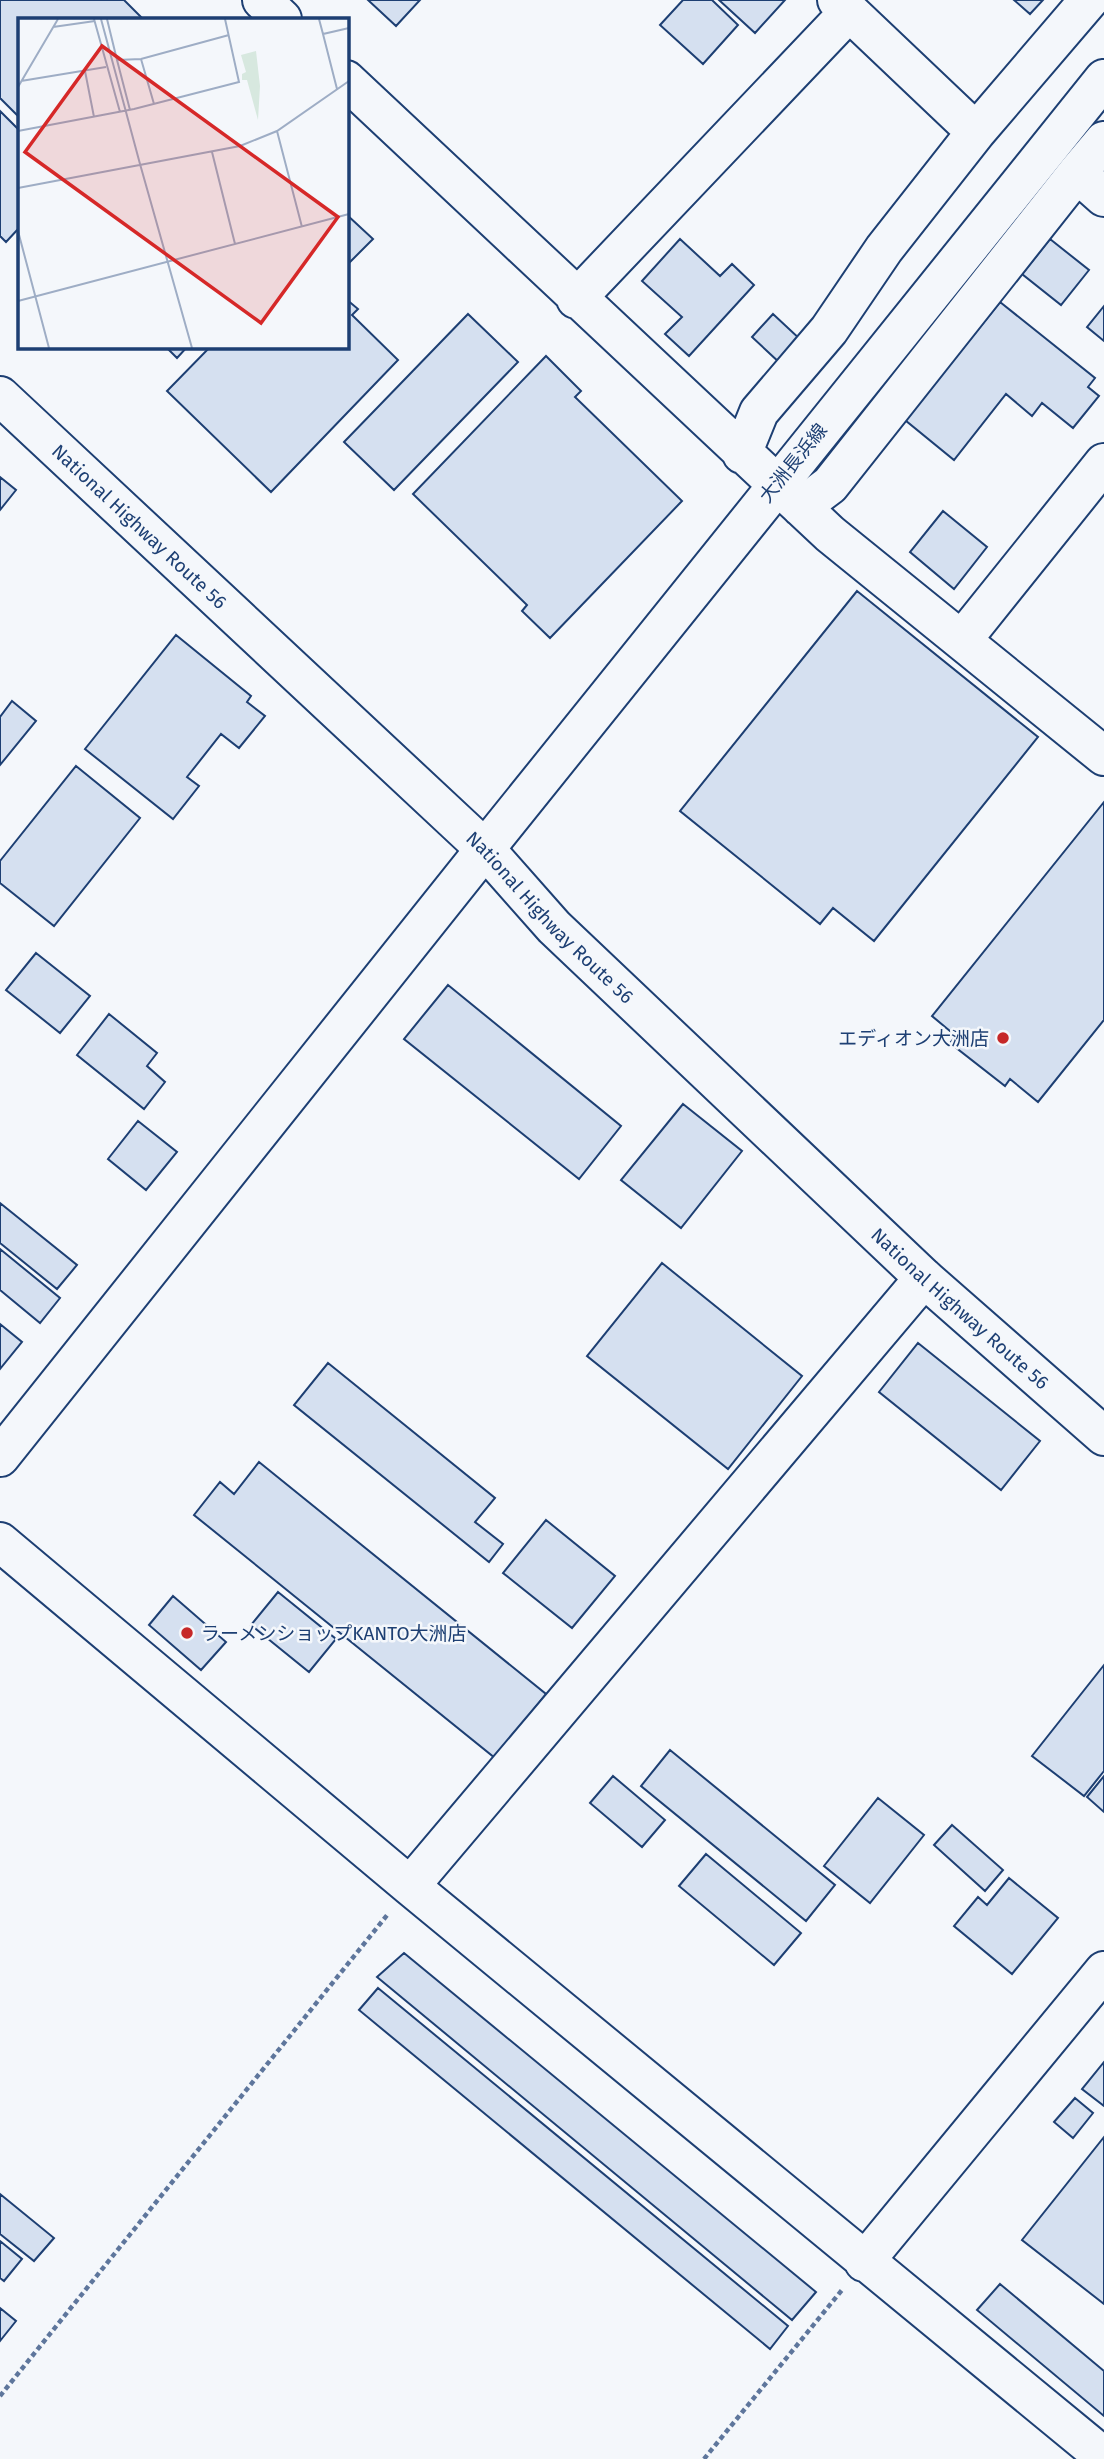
<svg xmlns="http://www.w3.org/2000/svg" width="1104" height="2459" viewBox="0 0 1104 2459" font-family="'Fira Sans','Noto Sans JP',sans-serif">
<rect width="100%" height="100%" fill="#f4f7fb"/>
<path fill="#d5e0f0" stroke="#1d3f73" stroke-width="2" d="M 0,0 L 124,0 L 143,19 L 19,19 L 19,117 L 0,98 Z
M 368,0 L 420,0 L 396,26 Z
M 683,0 L 712,0 L 738,25 L 703,64 L 660,25 Z
M 719,0 L 785,0 L 755,33 Z
M 1014,0 L 1043,0 L 1030,14 Z
M 0,111 L 19,130 L 19,228 L 6,242 L 0,236 Z
M 346,214 L 373,239 L 346,266 Z
M 680,239 L 720,276 L 732,264 L 754,285 L 689,356 L 665,334 L 682,317 L 642,281 Z
M 1050,239 L 1089,270 L 1061,305 L 1022,274 Z
M 346,299 L 358,309 L 352,315 L 398,360 L 271,492 L 167,391 L 211,346 L 346,346 Z
M 1000,302 L 1095,378 L 1088,387 L 1099,396 L 1073,428 L 1042,403 L 1032,416 L 1006,394 L 954,460 L 905,420 Z
M 1104,306 L 1104,341 L 1087,327 Z
M 468,314 L 518,362 L 394,490 L 344,442 Z
M 773,314 L 802,341 L 781,364 L 752,337 Z
M 165,346 L 188,346 L 177,358 Z
M 546,356 L 581,391 L 575,397 L 682,501 L 550,638 L 522,611 L 527,605 L 413,494 Z
M 0,477 L 16,490 L 0,510 Z
M 943,511 L 987,547 L 954,589 L 910,552 Z
M 857,591 L 1038,737 L 874,941 L 833,908 L 820,924 L 680,811 Z
M 176,635 L 251,696 L 247,702 L 265,716 L 239,748 L 221,734 L 187,777 L 199,786 L 173,819 L 85,749 Z
M 12,701 L 36,721 L 0,765 L 0,717 Z
M 76,766 L 140,818 L 54,926 L 0,883 L 0,861 Z
M 1104,802 L 1104,1020 L 1038,1102 L 1010,1079 L 1005,1086 L 950,1043 L 956,1036 L 932,1016 Z
M 36,953 L 90,996 L 60,1033 L 6,990 Z
M 448,985 L 621,1126 L 579,1179 L 404,1039 Z
M 109,1014 L 157,1053 L 147,1066 L 165,1082 L 144,1109 L 77,1055 Z
M 683,1104 L 742,1151 L 681,1228 L 621,1180 Z
M 138,1121 L 177,1152 L 146,1190 L 108,1159 Z
M 0,1203 L 77,1265 L 57,1289 L 0,1243 Z
M 0,1249 L 60,1298 L 40,1323 L 0,1290 Z
M 662,1263 L 802,1376 L 728,1469 L 587,1356 Z
M 0,1324 L 22,1342 L 0,1369 Z
M 918,1343 L 1040,1441 L 1001,1490 L 879,1392 Z
M 328,1363 L 495,1498 L 475,1522 L 503,1544 L 489,1562 L 294,1405 Z
M 259,1462 L 546,1694 L 495,1758 L 194,1515 L 220,1482 L 234,1494 Z
M 546,1520 L 615,1576 L 572,1628 L 503,1573 Z
M 278,1592 L 336,1639 L 309,1672 L 251,1625 Z
M 173,1596 L 226,1642 L 201,1670 L 149,1625 Z
M 1104,1665 L 1104,1771 L 1084,1796 L 1032,1756 Z
M 670,1750 L 835,1885 L 806,1921 L 641,1786 Z
M 613,1776 L 665,1820 L 642,1847 L 590,1803 Z
M 1104,1776 L 1104,1812 L 1087,1797 Z
M 878,1798 L 924,1835 L 870,1903 L 824,1866 Z
M 952,1825 L 1003,1870 L 985,1891 L 934,1845 Z
M 706,1854 L 801,1933 L 774,1965 L 679,1886 Z
M 1009,1878 L 1058,1918 L 1012,1974 L 954,1926 L 978,1897 L 987,1905 Z
M 404,1953 L 816,2292 L 792,2320 L 377,1977 Z
M 378,1988 L 788,2326 L 770,2349 L 359,2010 Z
M 1104,2062 L 1104,2106 L 1082,2089 Z
M 1075,2098 L 1093,2113 L 1073,2138 L 1054,2122 Z
M 1104,2137 L 1104,2304 L 1022,2240 Z
M 0,2194 L 54,2238 L 34,2261 L 0,2234 Z
M 0,2241 L 22,2259 L 4,2281 L 0,2278 Z
M 1000,2284 L 1104,2371 L 1104,2416 L 977,2310 Z
M 0,2308 L 16,2321 L 0,2341 Z"/>
<g fill="none" stroke-linecap="round" stroke-linejoin="round">
<g stroke="#1d3f73" stroke-width="42">
<path id="minor" d="M 262,0 L 282,19
M 837,0 L 976,132
M 346,80 L 830,534 L 1104,756
M 1104,141 L 1077,173 L 1104,197
M 576,299 L 849,12
M 742,454 L 759,412 L 829,330 L 884,249 L 976,132 L 1089,0
M 801,507 L 830,485 L 1077,173
M 962,640 L 1104,463
M 0,1457 L 485,849
M 0,1542 L 410,1886 L 1104,2457
M 410,1886 L 924,1278
M 864,2262 L 1104,1971"/>
</g>
<g stroke="#1d3f73" stroke-width="42">
<path id="major" d="M 485,849 L 1104,79"/>
</g>
<g stroke="#1d3f73" stroke-width="42">
<g id="highway">
<path id="s1" d="M 0,396 L 485,849 L 554,927 L 924,1278 L 1104,1436"/>
</g>
</g>
<path stroke="#5e769c" stroke-width="4.5" stroke-dasharray="5 3.5" stroke-linecap="butt" d="M 0,2396 L 388,1914
M 704,2459 L 842,2290"/>
<use href="#minor" stroke="#f4f7fb" stroke-width="38"/>
<use href="#major" stroke="#f4f7fb" stroke-width="38"/>
<use href="#highway" stroke="#f4f7fb" stroke-width="38"/>
</g>
<g fill="#c62828" stroke="#f4f7fb" stroke-width="2.5">
<circle cx="1003" cy="1038" r="7"/>
<circle cx="187" cy="1633" r="7"/>
</g>
<g text-anchor="middle" dominant-baseline="central" stroke-width="5" stroke-linejoin="round" paint-order="stroke">
<g font-size="19" fill="#1d3f73" stroke="#f4f7fb">
<text transform="translate(793 463) rotate(-51)">大洲長浜線</text>
<text stroke="none"><textPath href="#s1" startOffset="191">National Highway Route 56</textPath></text>
<text stroke="none"><textPath href="#s1" startOffset="758">National Highway Route 56</textPath></text>
<text stroke="none"><textPath href="#s1" startOffset="1325">National Highway Route 56</textPath></text>
</g>
<g font-size="19" fill="#1d3f73" stroke="#f4f7fb" text-anchor="end">
<text x="989" y="1038">エディオン大洲店</text>
<text x="201" y="1633" text-anchor="start">ラーメンショップKANTO大洲店</text>
</g>
</g>
<g transform="translate(18 18)">
<rect width="331" height="331" fill="#f4f7fb"/>
<path d="M 238,33 L 242,68 L 240,102 L 229,62 L 224,62 L 224,56 L 228,54 L 223,37 Z" fill="#d7e8df"/>
<path fill="none" stroke="#9eadc5" stroke-width="2" d="M 76,1 L 102,94M 83,1 L 122,146M 89,1 L 99,42 L 123,41 L 211,17M 301,1 L 305,16 L 331,10M 35,9 L 77,3M 305,16 L 319,71M 123,41 L 136,86M 99,42 L 112,92M 67,53 L 76,99M 3,63 L 88,49M 0,69 L 40,1M 0,113 L 116,91 L 221,64 L 207,1M 259,113 L 284,209M 194,134 L 217,226M 122,146 L 174,330M 0,170 L 222,128 L 259,113 L 331,63M 0,213 L 31,330M 0,283 L 331,196"/>
<path fill="#d62828" fill-opacity="0.15" stroke="#d62828" stroke-width="3.5" d="M 84,28 L 320,199 L 243,305 L 7,134 Z"/>
<rect width="331" height="331" fill="none" stroke="#1d3f73" stroke-width="3.5"/>
</g>
</svg>
